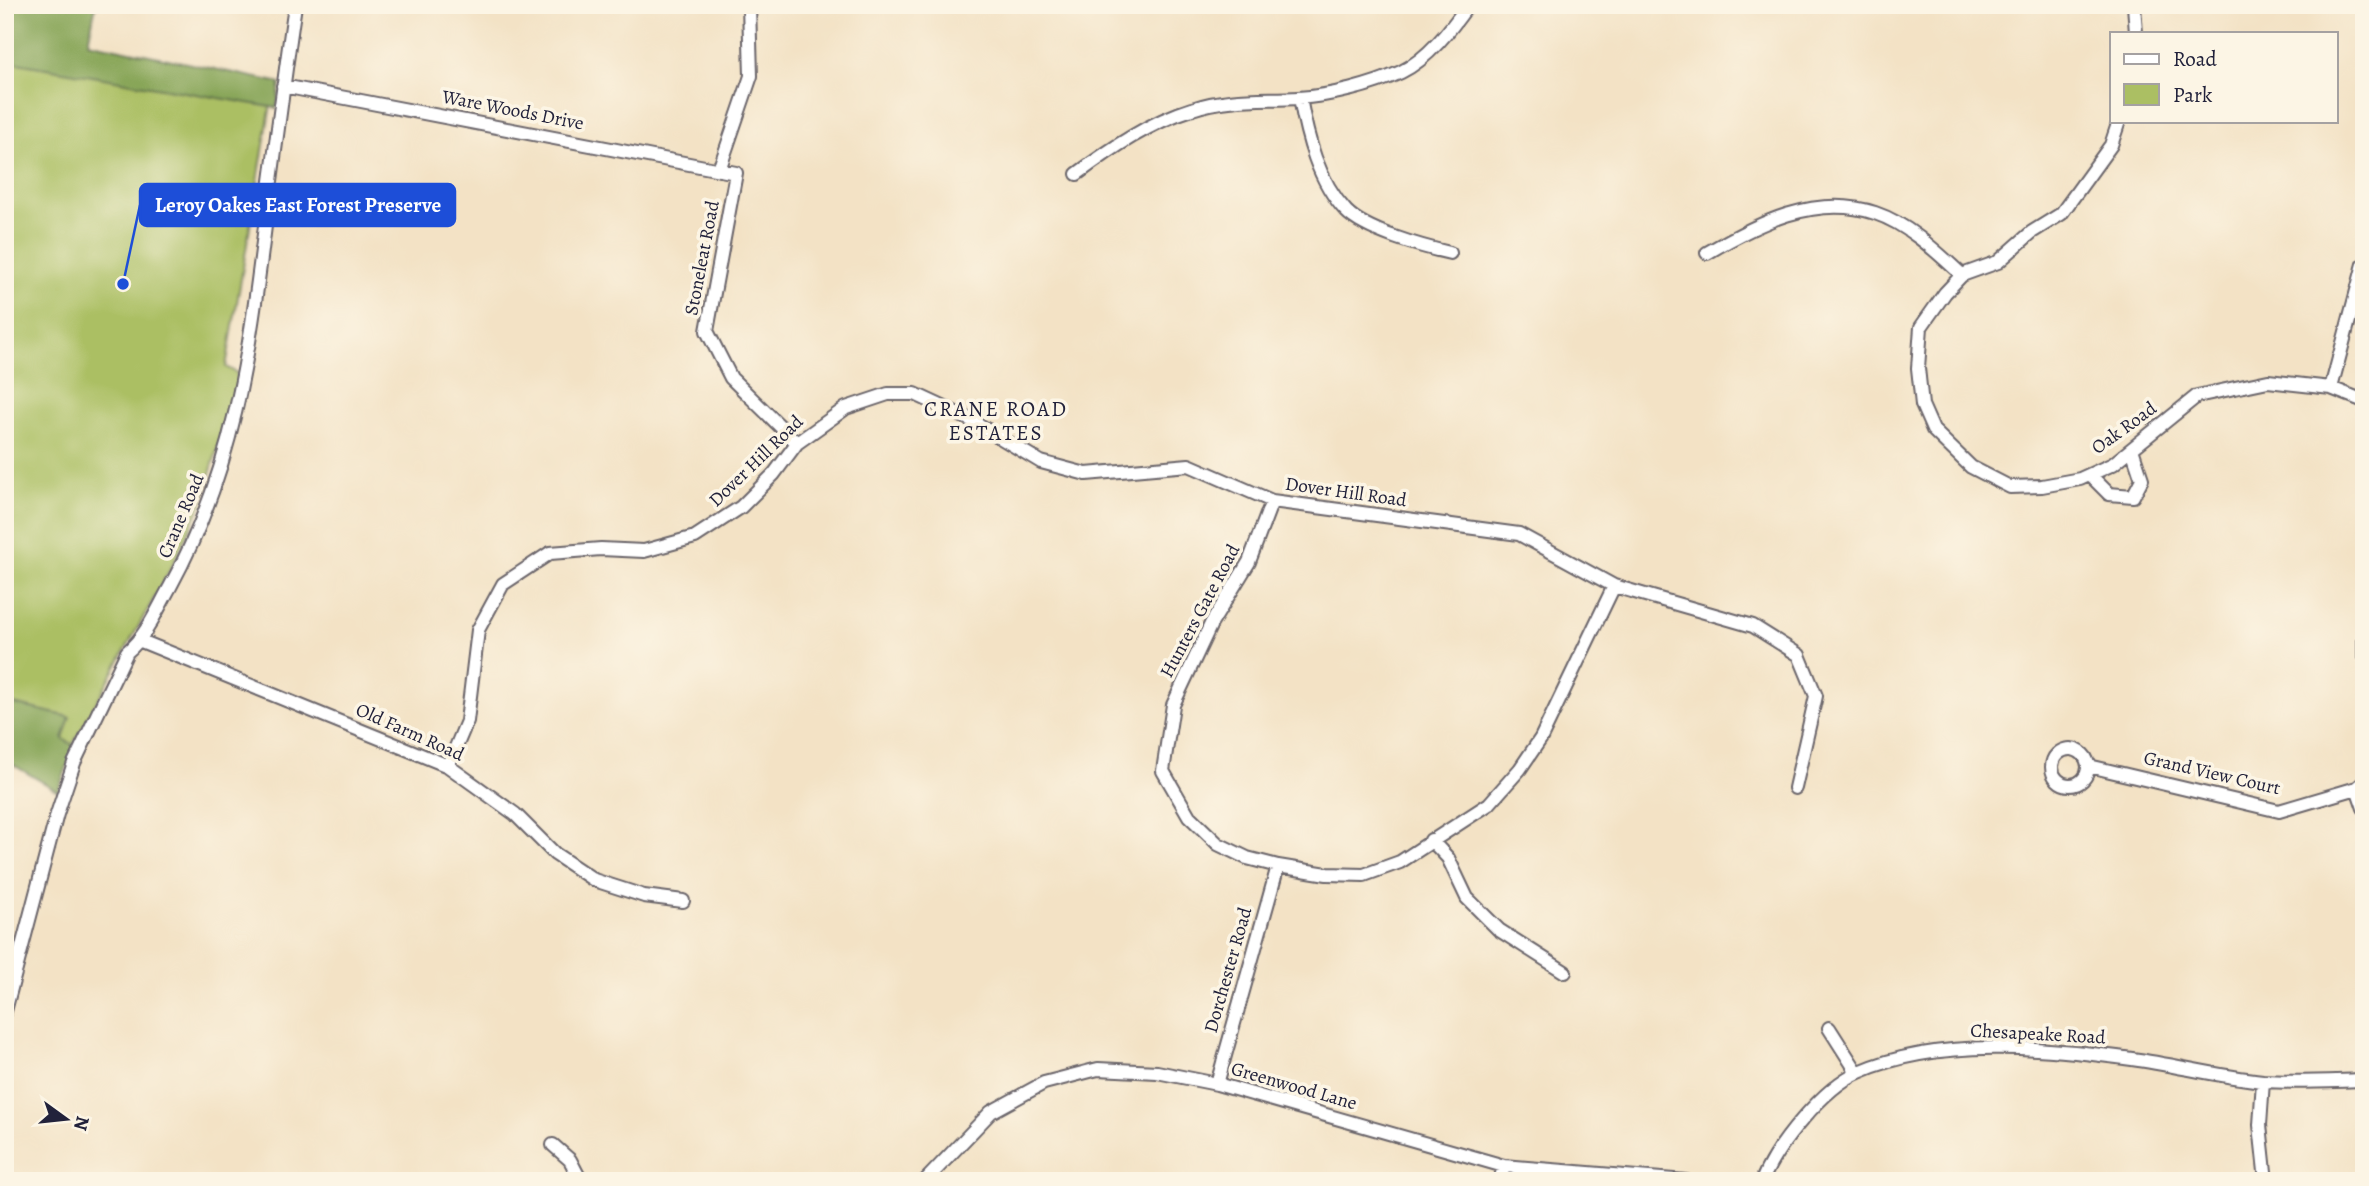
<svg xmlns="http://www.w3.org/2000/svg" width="2369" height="1186" viewBox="0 0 2369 1186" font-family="Alegreya,serif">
<rect width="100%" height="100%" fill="#fcf5e5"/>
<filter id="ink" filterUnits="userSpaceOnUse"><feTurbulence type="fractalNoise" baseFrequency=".0143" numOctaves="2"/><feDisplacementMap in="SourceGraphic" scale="14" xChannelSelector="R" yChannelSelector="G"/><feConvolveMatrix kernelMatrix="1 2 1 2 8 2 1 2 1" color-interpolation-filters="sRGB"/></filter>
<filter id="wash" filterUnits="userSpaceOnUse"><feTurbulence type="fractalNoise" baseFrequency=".00686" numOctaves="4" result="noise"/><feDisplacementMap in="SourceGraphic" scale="28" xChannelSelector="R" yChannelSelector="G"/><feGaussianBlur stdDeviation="1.57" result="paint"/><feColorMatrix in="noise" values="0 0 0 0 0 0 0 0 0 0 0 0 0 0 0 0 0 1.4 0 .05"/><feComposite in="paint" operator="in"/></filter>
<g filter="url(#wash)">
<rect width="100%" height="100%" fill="#f3e2c5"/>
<path fill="#abbf63" stroke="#66704f" stroke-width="2" d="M 5,58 L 271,104 L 226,367 L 237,373 L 237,382 L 201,505 L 173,564 L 71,748 L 5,726 Z"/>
<path fill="#88a659" stroke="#55644a" stroke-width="2" d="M 5,5 L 96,5 L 88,42 L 276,82 L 280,84 L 277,108 L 5,61 Z
M 5,702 L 70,717 L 63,739 L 75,746 L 58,791 L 5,760 Z"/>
</g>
<g filter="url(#ink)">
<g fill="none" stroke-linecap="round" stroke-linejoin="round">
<g stroke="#6b656b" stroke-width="16">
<path id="street" d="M 2134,5 L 2136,33
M 283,86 L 736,173 L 707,331 L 731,378 L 797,443
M 1300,98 C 1307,137 1318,181 1346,211 C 1365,231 1423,247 1450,253
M 2119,121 L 2111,145 L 2061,214 L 2032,232 L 1998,262 L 1962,275 L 1945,293 L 1921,327 L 1918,368 L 1922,405 L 1933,430 L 1971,467 L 2010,487 L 2042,486 L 2080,479 L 2113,464 L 2197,396 L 2268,381 L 2331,388 L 2364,401
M 719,170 L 751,76 L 749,5
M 1077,174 C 1112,148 1150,122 1192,109 C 1227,97 1262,100 1298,98 C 1330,96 1371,86 1401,72 C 1428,59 1451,29 1468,5
M 1707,253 C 1756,224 1816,193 1875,213 C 1908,224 1937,252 1962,275
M 2331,388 L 2364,264
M 2090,475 L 2109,494 L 2133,496 L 2142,479 L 2132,449
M 1272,501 L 1249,562 L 1211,624 L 1173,705 L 1163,771 L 1189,816 L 1218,844 L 1247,858 L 1278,866 L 1327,874 L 1364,875 L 1400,862 L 1489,804 L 1520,769 L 1541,738 L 1614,586
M 2364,637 L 2364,655
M 141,641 L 448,766 L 515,814 L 555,854 L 594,880 L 644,896 L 683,901
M2052 767a18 18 0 1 1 36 0a18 18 0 1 1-36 0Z
M 448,766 L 467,721 L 478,630 L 503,584 L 550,553 L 601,549 L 644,551 L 695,537 L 741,507 L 774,474 L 797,443 L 846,408 L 888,394 L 915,394 L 971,420 L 1041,462 L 1086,474 L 1189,465 L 1272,501 L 1519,534 L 1614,586 L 1753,626 L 1799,655 L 1816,696 L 1795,788
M 2089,766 L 2279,811 L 2357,788 L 2364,782
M 2357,788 L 2364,808
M 1431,840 L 1448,858 L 1467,898 L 1499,930 L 1565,972
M 5,1011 L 57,814 L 74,763 L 127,652 C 147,635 157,610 170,587 C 234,470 249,355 265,226 C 275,152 284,79 295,5
M 1829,1028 L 1857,1072
M 2263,1081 L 2260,1125 L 2266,1181
M 1217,1084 L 1278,866
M 553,1145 L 570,1160 L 581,1181
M 925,1181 L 991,1112 L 1044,1083 L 1098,1069 L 1157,1072 L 1217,1084 L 1504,1166 L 1686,1181
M 1500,1181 L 1504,1166
M 1762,1181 C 1776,1146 1824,1087 1859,1072 C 1938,1037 2049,1047 2132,1059 C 2176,1065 2219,1077 2263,1081 C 2296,1083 2330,1081 2364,1080"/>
</g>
<use href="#street" stroke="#fff" stroke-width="12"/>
</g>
</g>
<g text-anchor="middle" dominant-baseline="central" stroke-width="7" stroke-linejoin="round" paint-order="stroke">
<g font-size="19" fill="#22223b" stroke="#fcf5e5">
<text transform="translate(513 110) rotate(11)">Ware Woods Drive</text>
<text transform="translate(702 258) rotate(-79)">Stoneleat Road</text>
<text transform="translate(2124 428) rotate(-36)">Oak Road</text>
<text transform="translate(756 461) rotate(-44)">Dover Hill Road</text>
<text transform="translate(1346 492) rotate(8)">Dover Hill Road</text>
<text transform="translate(181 516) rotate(-67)">Crane Road</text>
<text transform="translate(1200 611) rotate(-62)">Hunters Gate Road</text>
<text transform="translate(410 732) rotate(24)">Old Farm Road</text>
<text transform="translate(2212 773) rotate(13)">Grand View Court</text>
<text transform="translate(1228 970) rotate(-74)">Dorchester Road</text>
<text transform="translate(2038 1034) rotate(3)">Chesapeake Road</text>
<text transform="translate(1294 1086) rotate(16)">Greenwood Lane</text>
</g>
<g font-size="21" letter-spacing="2" fill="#22223b" stroke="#fcf5e5">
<text x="996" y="409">CRANE ROAD<tspan x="996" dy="24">ESTATES</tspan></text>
</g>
</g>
<path fill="none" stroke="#1d4ed8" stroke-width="2.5" d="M123 284L140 205"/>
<circle fill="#1d4ed8" stroke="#fcf5e5" stroke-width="2.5" cx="123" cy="284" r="7"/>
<rect fill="#1d4ed8" stroke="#1d4ed8" stroke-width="2.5" x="140" y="184" width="315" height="42" rx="7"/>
<g font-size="21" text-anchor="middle" font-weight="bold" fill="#fff">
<text x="298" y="212">Leroy Oakes East Forest Preserve</text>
</g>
<rect width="2369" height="1186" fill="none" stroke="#fcf5e5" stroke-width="28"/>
<rect x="2110" y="32" width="228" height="91" fill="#fcf5e5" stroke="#a5a1a1" stroke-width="2"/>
<rect x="2124" y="54" width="35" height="10" fill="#ffffff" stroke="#a5a1a1" stroke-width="2"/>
<text x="2173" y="66" font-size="21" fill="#22223b">Road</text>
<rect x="2124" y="84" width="35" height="21" fill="#abbf63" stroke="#a5a1a1" stroke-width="2"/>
<text x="2173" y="102" font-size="21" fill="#22223b">Park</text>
<g transform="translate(66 1119) rotate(105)" stroke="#fcf5e5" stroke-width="5" paint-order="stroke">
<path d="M0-5L12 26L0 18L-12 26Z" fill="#22223b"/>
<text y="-10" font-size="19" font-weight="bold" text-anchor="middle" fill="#22223b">N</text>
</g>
</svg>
